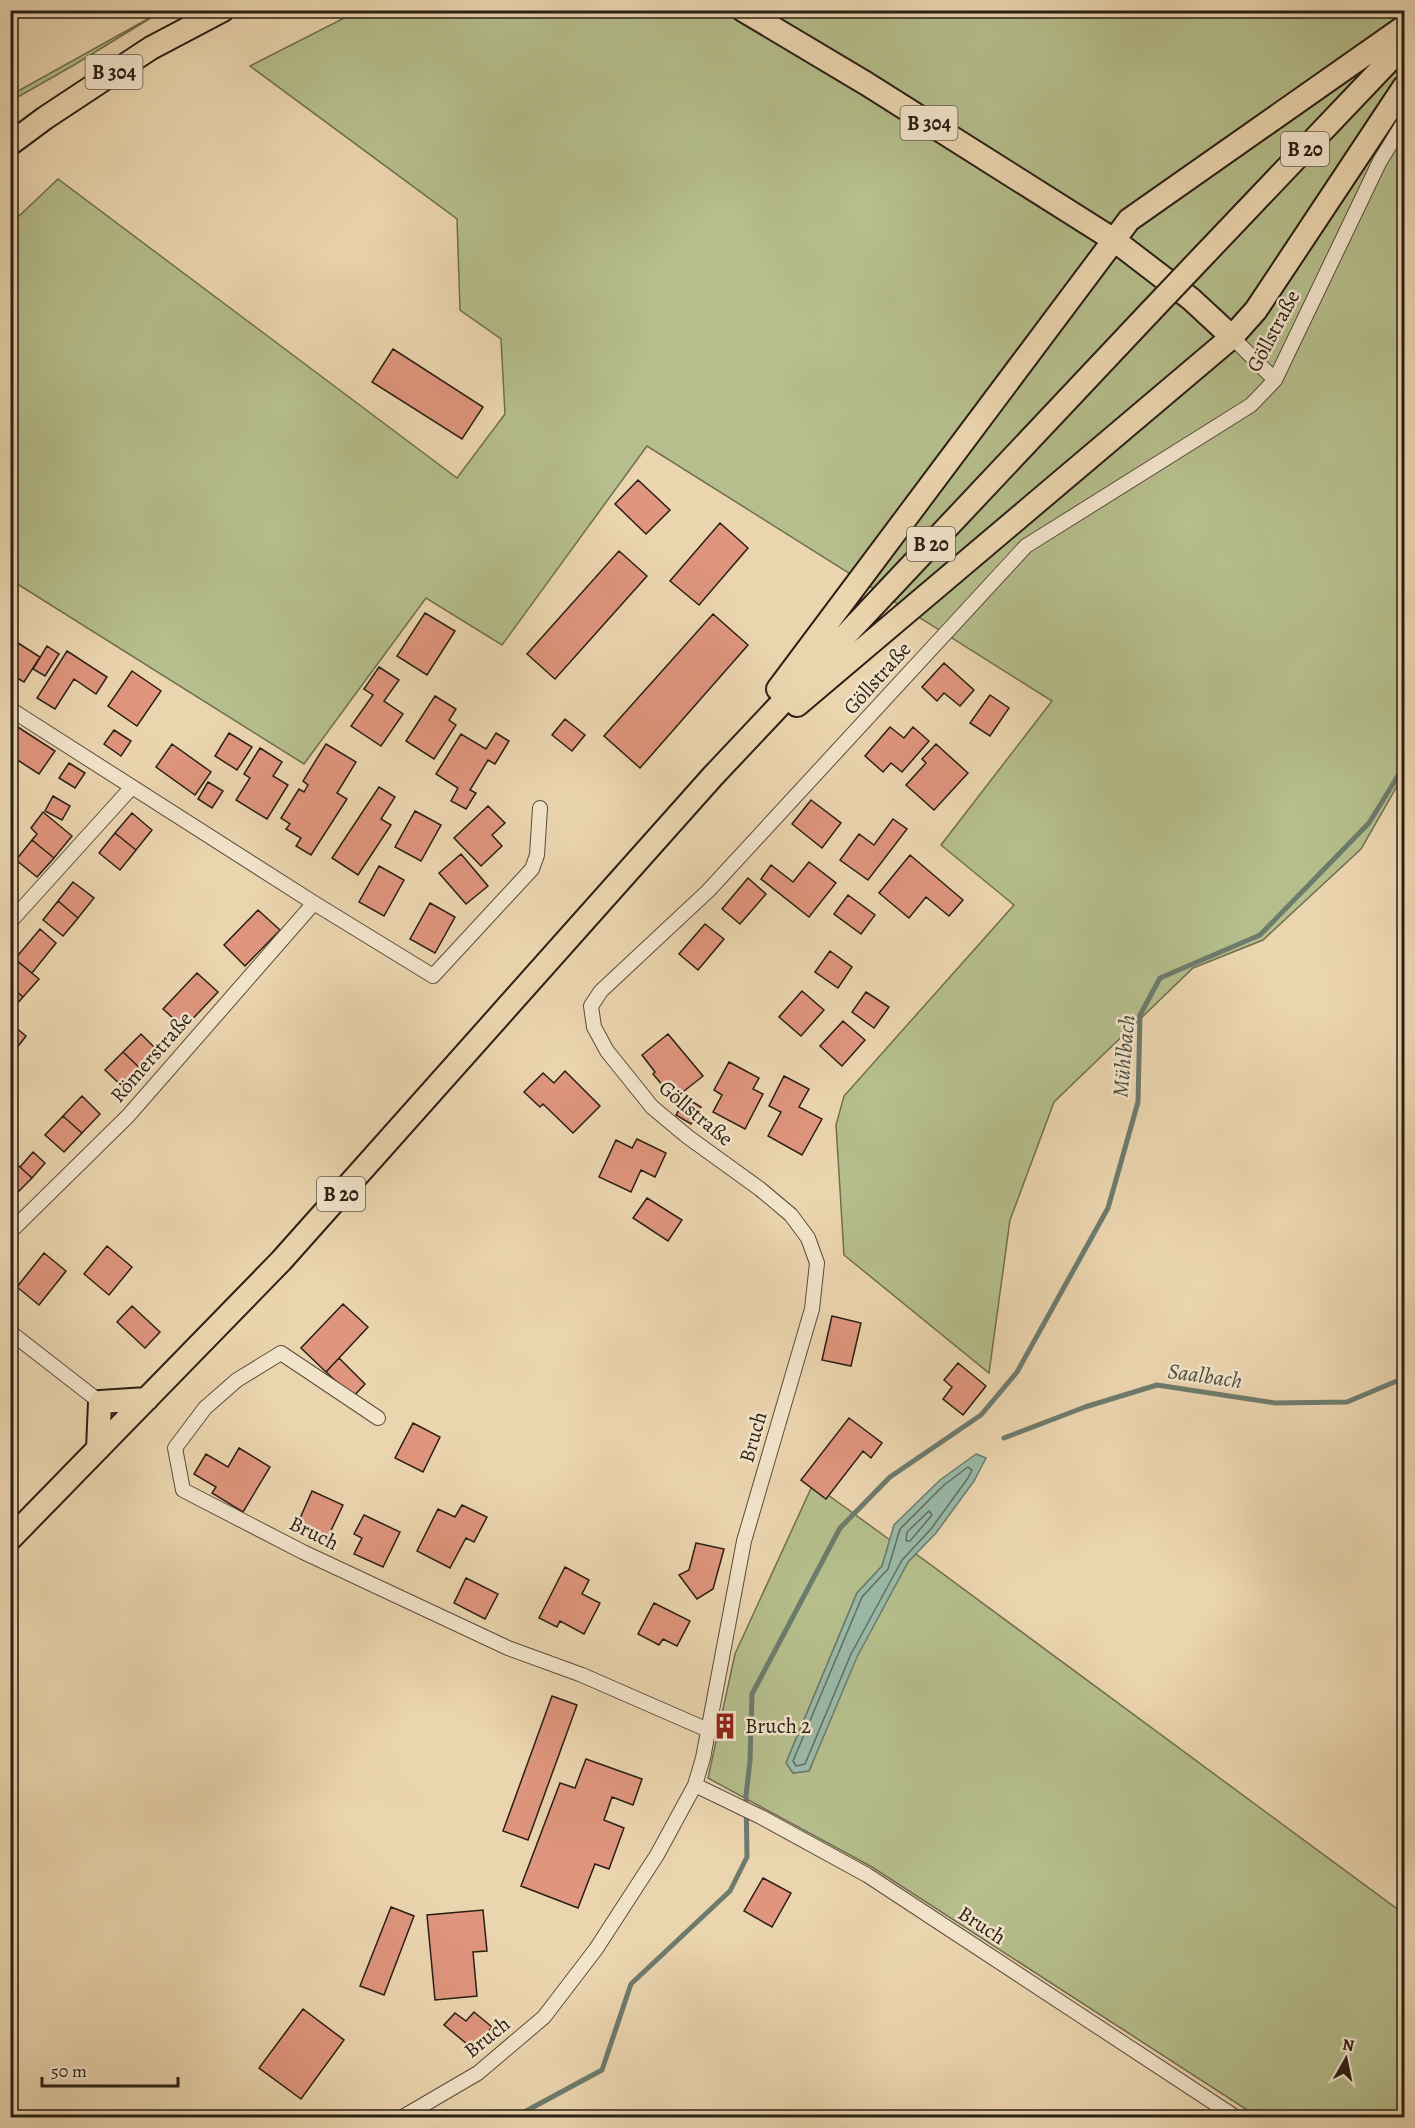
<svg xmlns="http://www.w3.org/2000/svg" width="1415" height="2128" viewBox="0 0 1415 2128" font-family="Alegreya,serif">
<rect width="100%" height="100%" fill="#ebd5af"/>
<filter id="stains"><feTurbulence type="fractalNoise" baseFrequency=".00333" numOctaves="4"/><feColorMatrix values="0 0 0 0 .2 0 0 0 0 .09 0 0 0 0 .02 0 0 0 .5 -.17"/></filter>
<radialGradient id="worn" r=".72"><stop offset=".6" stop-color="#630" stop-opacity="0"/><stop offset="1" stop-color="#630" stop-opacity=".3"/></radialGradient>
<path fill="#b5be8c" stroke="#706e50" stroke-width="1.5" d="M 543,10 L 552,12 L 556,10 L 1404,11 L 1404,774 L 1361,849 L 1263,940 L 1193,968 L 1054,1102 L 1010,1220 L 989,1373 L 844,1255 L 836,1125 L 844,1096 L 1014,905 L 941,845 L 1052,701 L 647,446 L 502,645 L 426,598 L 304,764 L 11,580 L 10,227 L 18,217 L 58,179 L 457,478 L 505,414 L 501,339 L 460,310 L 457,219 L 250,66 L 358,11 Z
M 162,11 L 74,65 L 11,101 L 11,95 Z
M 813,1484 L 890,1540 L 882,1566 L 857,1593 L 786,1763 L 793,1773 L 809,1771 L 856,1657 L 908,1562 L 916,1554 L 1404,1914 L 1404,2117 L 1258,2117 L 872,1867 L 708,1778 L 735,1654 Z"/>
<path fill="#99b9a7" stroke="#6d7b6d" stroke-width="1.5" d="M 976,1454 L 986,1458 L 974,1481 L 936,1533 L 908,1562 L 857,1657 L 809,1771 L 793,1773 L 786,1763 L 857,1593 L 882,1566 L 894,1525 L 940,1480 Z"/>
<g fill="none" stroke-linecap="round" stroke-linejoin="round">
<path stroke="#626c5e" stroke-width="1.5" d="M 968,1467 L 972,1470 L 968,1478 L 931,1529 L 902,1560 L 851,1654 L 805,1764 L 796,1766 L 793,1761 L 862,1597 L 888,1569 L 900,1529 L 944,1485 Z
M 929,1511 L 932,1515 L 910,1541 L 906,1541 L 907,1532 Z"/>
<path stroke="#6d7b6d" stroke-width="5" d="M 1004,1438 L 1085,1407 L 1157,1385 L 1275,1403 L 1347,1402 L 1404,1378
M 513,2118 L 602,2070 L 631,1984 L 730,1891 L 747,1857 L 746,1795 L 750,1761 L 752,1694 L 840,1528 L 890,1477 L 981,1415 L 1017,1372 L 1108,1208 L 1138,1102 L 1140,1015 L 1160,978 L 1260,935 L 1369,823 L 1404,766"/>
</g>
<path fill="#df957e" stroke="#2a1f15" stroke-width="1.5" d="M 393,349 L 483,407 L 462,439 L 372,382 Z
M 638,480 L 670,510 L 646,534 L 615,504 Z
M 720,523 L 748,548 L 699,605 L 670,581 Z
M 619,551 L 647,576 L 555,679 L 527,654 Z
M 425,613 L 455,631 L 427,675 L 397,656 Z
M 713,614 L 748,645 L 640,768 L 604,736 Z
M 18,643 L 40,657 L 24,682 L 10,674 L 10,655 Z
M 47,646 L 59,654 L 45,676 L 33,669 Z
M 67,651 L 107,677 L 96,694 L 74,679 L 55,709 L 37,698 Z
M 944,663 L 974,690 L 960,706 L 944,693 L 937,701 L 922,687 Z
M 379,667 L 399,680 L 384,701 L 403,714 L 381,746 L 351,726 L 373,695 L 364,689 Z
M 132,671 L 161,691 L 137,726 L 108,706 Z
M 990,695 L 1009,708 L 990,736 L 970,723 Z
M 435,696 L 456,709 L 449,720 L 456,725 L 434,759 L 406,741 Z
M 565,719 L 585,735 L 572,751 L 552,735 Z
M 10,722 L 55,751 L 39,774 L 16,759 L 10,767 Z
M 890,727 L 904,738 L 913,727 L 929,741 L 902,772 L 891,763 L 883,772 L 865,756 Z
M 114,730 L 131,741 L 121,756 L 104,744 Z
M 229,733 L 252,747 L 237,770 L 215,756 Z
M 496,733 L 509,741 L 495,764 L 488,760 L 470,790 L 476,793 L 466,809 L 451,801 L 458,788 L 436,774 L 461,734 L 486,749 Z
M 172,744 L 211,772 L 195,795 L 156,767 Z
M 326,744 L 356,762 L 337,793 L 347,799 L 311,855 L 296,846 L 301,838 L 286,829 L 290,824 L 281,818 L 299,789 L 304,792 L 308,785 L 303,781 Z
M 936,744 L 968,773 L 934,810 L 906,785 L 926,763 L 922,759 Z
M 260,748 L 282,762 L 273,776 L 288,785 L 267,819 L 236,800 L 250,778 L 244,774 Z
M 69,763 L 85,773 L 75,788 L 59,778 Z
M 208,782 L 223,791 L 212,808 L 198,799 Z
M 379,787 L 395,797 L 381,819 L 391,825 L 358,875 L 332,858 Z
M 53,796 L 70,806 L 62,820 L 45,811 Z
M 811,800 L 841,823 L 822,848 L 792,824 Z
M 488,806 L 505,823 L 492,835 L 502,846 L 481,866 L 454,838 Z
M 415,811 L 441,825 L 421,861 L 395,847 Z
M 43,812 L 72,836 L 54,858 L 32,840 L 37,834 L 31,828 Z
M 132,813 L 152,830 L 136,850 L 115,833 Z
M 893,819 L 907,829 L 868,880 L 840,860 L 859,834 L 874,845 Z
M 115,833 L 136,850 L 120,870 L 99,853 Z
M 32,840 L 54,858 L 37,877 L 16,860 Z
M 461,854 L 488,886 L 466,904 L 439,873 Z
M 910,855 L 963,900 L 949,916 L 926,897 L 909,918 L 879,893 Z
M 809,862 L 836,883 L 809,917 L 761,879 L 771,865 L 793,882 Z
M 379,866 L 404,880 L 384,916 L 359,902 Z
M 748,878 L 766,894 L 740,924 L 722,909 Z
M 73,882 L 94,898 L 78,918 L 58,901 Z
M 848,895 L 875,915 L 861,934 L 834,914 Z
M 58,901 L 78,918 L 63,936 L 43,920 Z
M 430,903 L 455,917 L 435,953 L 410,939 Z
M 258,910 L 280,930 L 245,966 L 224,945 Z
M 705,924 L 724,939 L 698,970 L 679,954 Z
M 40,929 L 56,943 L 32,973 L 15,959 Z
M 830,951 L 852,967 L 838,988 L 815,972 Z
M 10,955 L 39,979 L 23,997 L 10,986 Z
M 197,973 L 218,992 L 184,1028 L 163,1009 Z
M 10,986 L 23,997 L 10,1011 Z
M 802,991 L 824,1010 L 801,1036 L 779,1017 Z
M 866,992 L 889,1007 L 874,1028 L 852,1012 Z
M 843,1021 L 865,1040 L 842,1066 L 820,1046 Z
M 10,1023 L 26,1036 L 12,1054 L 10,1053 Z
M 141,1034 L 162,1055 L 145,1073 L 123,1052 Z
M 668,1034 L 703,1076 L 674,1099 L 653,1074 L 655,1072 L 642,1055 Z
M 123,1052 L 145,1073 L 127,1091 L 105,1070 Z
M 729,1062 L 759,1078 L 753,1089 L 763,1094 L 745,1129 L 713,1112 L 722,1095 L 714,1090 Z
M 565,1071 L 600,1106 L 573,1133 L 543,1104 L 540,1107 L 524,1092 L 543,1073 L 554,1083 Z
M 784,1076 L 809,1089 L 799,1107 L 822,1119 L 802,1155 L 768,1136 L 781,1112 L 769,1106 Z
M 82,1096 L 100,1114 L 82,1133 L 63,1116 Z
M 686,1098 L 701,1107 L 691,1124 L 676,1115 Z
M 63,1116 L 82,1133 L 64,1152 L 45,1135 Z
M 637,1139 L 666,1153 L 655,1177 L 641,1170 L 631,1192 L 599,1177 L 616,1140 L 632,1148 Z
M 33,1152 L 45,1163 L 32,1178 L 20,1167 Z
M 10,1158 L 32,1178 L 10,1200 Z
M 647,1198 L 682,1220 L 668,1241 L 633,1218 Z
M 107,1246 L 132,1267 L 109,1295 L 84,1274 Z
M 44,1253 L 66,1271 L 39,1305 L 17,1287 Z
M 343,1304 L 368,1327 L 326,1372 L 301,1348 Z
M 132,1306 L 160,1332 L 145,1348 L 117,1322 Z
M 832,1316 L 861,1323 L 851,1366 L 822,1360 Z
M 339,1358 L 365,1384 L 353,1397 L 326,1372 Z
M 958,1363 L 986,1386 L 963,1415 L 943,1399 L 952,1387 L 944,1380 Z
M 849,1418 L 882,1443 L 871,1458 L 863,1451 L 826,1499 L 801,1480 Z
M 413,1423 L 440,1437 L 423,1472 L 395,1458 Z
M 239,1448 L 270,1467 L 243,1512 L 212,1493 L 216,1487 L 194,1474 L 206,1454 L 228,1467 Z
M 312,1491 L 343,1505 L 328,1537 L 298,1523 Z
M 462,1505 L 487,1517 L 474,1542 L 466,1538 L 450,1568 L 417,1551 L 438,1509 L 455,1517 Z
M 364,1515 L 400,1532 L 383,1567 L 354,1554 L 362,1538 L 354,1534 Z
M 696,1543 L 724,1549 L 713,1589 L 697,1599 L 679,1575 L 689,1570 Z
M 565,1567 L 589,1580 L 582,1594 L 600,1603 L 584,1634 L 560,1621 L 557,1627 L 539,1618 Z
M 466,1578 L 498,1594 L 485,1619 L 454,1603 Z
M 654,1603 L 690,1621 L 677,1646 L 663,1639 L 659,1645 L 638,1634 Z
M 552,1696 L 577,1705 L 528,1840 L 503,1831 Z
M 722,1717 L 731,1719 L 728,1734 L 720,1733 Z
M 586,1759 L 642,1779 L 633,1805 L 612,1797 L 604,1820 L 624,1828 L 609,1869 L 595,1864 L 578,1908 L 521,1886 L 560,1783 L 575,1788 Z
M 763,1878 L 791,1893 L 772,1927 L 744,1911 Z
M 391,1907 L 414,1916 L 384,1995 L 360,1986 Z
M 483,1910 L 487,1951 L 473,1952 L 477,1996 L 435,2000 L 427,1915 Z
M 303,2009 L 344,2040 L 301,2099 L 259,2068 Z
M 474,2012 L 492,2027 L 473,2049 L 444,2025 L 455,2013 L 466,2021 Z"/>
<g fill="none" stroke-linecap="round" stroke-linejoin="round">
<g stroke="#5a4c3c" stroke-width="16">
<path id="minor" d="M 1232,337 L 1275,380
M 10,709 L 314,903 L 433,976 L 532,869 L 537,855 L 540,808
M 10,922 L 132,787
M 10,1232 L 128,1116 L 314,903
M 10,1332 L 100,1402
M 378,1418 L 281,1353 L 237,1380 L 205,1408 L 175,1448 L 183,1490 L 303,1552 L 508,1648 L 582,1675 L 708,1730
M 695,1785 L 761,1817 L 867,1875 L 1237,2118
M 401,2118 L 478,2073 L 544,2017 L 596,1949 L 657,1855 L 695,1785 L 703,1758 L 744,1541 L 812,1309 L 817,1263 L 808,1238 L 791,1215 L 760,1189 L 688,1137 L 652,1107 L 607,1051 L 594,1027 L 591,1006 L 601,991 L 708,891 L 1026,546 L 1251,405 L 1275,380 L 1380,161 L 1404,122"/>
</g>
<g stroke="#2a1f15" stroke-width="26">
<path id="primary" d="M 743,10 L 867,84 L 1114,240 L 1191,299 L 1232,337
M 10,144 L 45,118 L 151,48 L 223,10
M 1206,253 L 1404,45
M 778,689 L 1129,220 L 1404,27
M 797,705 L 1232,337 L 1256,310 L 1404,87
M 98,1449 L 100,1402 L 147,1399
M 10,1539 L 281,1261 L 713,776 L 1150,312"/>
</g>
<use href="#minor" stroke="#f2e4cb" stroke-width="14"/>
<use href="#primary" stroke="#ebd5af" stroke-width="22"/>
<g stroke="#2a1f15" stroke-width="26" stroke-linecap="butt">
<path id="primary-bridge" d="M 1150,312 L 1206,253"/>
</g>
<use href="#primary-bridge" stroke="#ebd5af" stroke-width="22"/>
</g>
<defs>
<g id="building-bare" transform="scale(2.07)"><path d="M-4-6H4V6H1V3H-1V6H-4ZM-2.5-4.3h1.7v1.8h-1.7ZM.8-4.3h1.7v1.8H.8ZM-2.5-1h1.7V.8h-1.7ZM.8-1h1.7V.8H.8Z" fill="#8f2418" stroke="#f2e4cb" stroke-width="2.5" paint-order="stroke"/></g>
</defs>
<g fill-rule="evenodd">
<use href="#building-bare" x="725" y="1726"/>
</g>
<g text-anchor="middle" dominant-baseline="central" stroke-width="5" stroke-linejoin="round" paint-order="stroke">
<g fill="#f2e4cb" stroke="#665a4c" stroke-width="1.5">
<rect x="85.5" y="55" width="57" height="34" rx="4.5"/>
<rect x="900.5" y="106" width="57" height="34" rx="4.5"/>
<rect x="1281" y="132" width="48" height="34" rx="4.5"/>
<rect x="907" y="527" width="48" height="34" rx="4.5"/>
<rect x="317" y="1177" width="48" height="34" rx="4.5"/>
</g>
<g font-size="20" font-weight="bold" fill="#2a1f15">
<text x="114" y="72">B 304</text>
<text x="929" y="123">B 304</text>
<text x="1305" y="149">B 20</text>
<text x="931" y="544">B 20</text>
<text x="341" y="1194">B 20</text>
</g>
<g font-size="21" fill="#2a1f15" stroke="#f2e4cb">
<text transform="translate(1273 331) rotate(-62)">Göllstraße</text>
<text transform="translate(877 678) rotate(-48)">Göllstraße</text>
<text transform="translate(151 1057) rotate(-49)">Römerstraße</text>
<text transform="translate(696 1113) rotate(40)">Göllstraße</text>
<text transform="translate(753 1437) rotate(-74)">Bruch</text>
<text transform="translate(314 1533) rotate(26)">Bruch</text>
<text transform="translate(982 1925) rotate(33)">Bruch</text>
<text transform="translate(487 2037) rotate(-39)">Bruch</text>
</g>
<g font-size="21" fill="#2a1f15" stroke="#f2e4cb" text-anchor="start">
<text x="745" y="1726">Bruch 2</text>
</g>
<g font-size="22" font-style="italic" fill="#4b4d41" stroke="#f2e4cb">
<text transform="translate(1124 1056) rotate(-85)">Mühlbach</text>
<text transform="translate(1205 1376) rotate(8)">Saalbach</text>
</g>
</g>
<rect width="1415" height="2128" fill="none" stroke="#ebd5af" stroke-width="36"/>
<rect x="12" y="12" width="1391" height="2104" fill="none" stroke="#2a1f15" stroke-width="3"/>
<rect x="18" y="18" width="1379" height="2092" fill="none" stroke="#2a1f15" stroke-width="1.5"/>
<g transform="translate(1346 2059) rotate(9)" stroke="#f2e4cb" stroke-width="4.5" paint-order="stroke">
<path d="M0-4.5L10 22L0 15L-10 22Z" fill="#2a1f15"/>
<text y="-9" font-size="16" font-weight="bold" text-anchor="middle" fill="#2a1f15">N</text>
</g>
<path d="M42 2077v9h136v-9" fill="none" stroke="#2a1f15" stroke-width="3"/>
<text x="51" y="2077" font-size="18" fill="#2a1f15" stroke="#f2e4cb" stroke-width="4.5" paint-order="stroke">50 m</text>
<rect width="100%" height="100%" filter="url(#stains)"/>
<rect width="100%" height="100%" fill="url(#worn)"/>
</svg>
